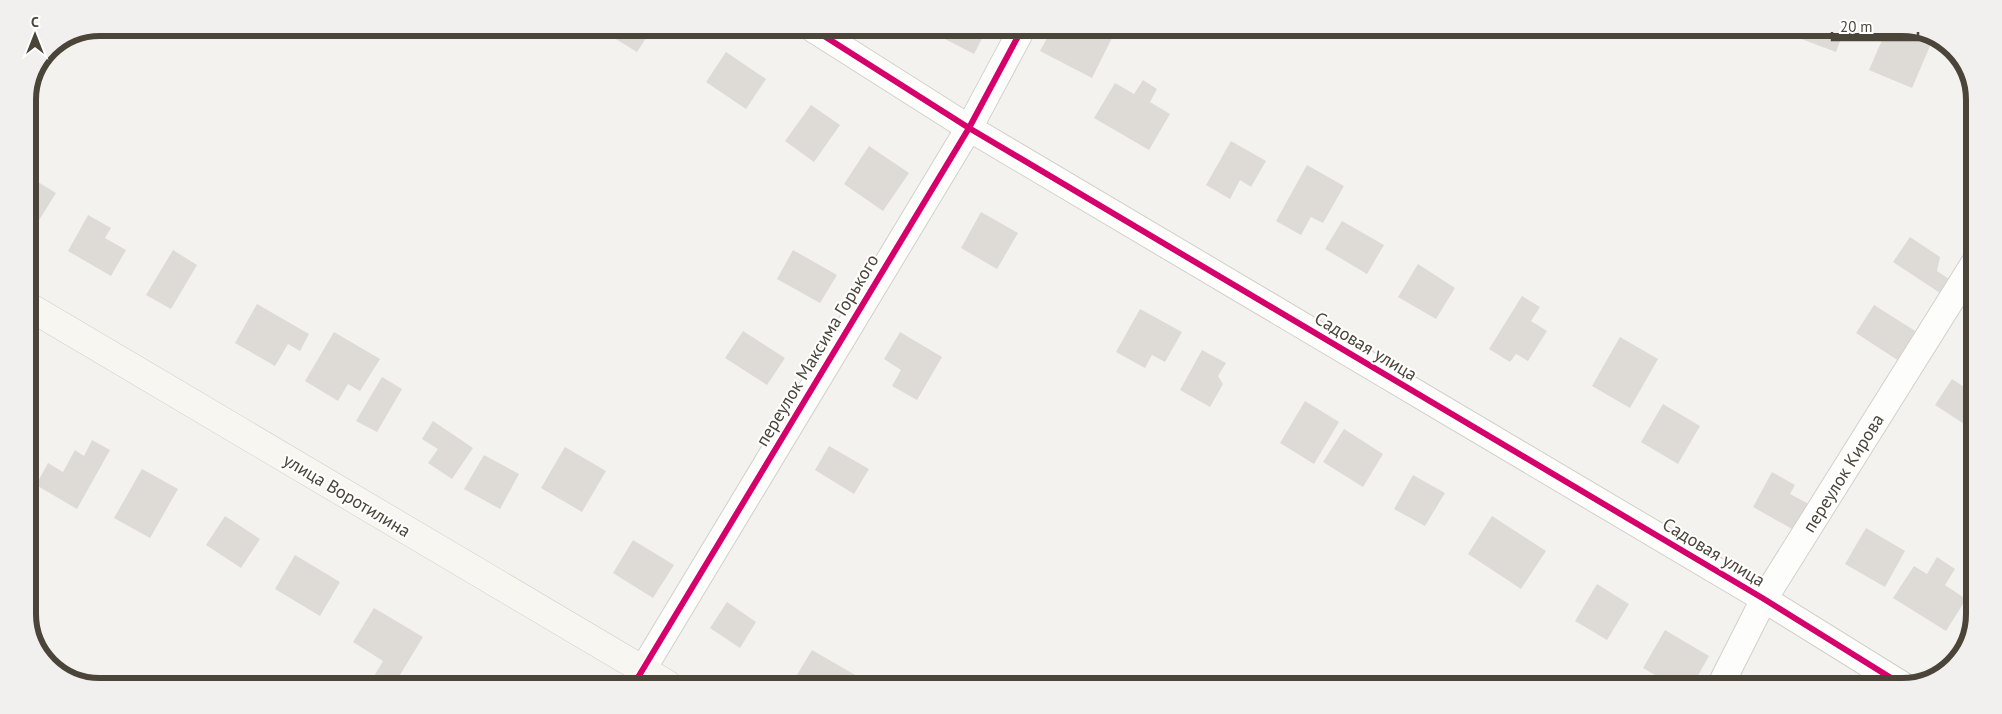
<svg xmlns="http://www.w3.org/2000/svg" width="2002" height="714" viewBox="0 0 2002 714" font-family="'PT Sans',sans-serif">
<rect width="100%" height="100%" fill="#f4f2ee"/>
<path fill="#dedbd6" d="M 601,29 L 652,29 L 637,52 L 601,30 Z
M 945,29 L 987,29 L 974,54 L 941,37 Z
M 1052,29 L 1106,30 L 1114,34 L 1092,78 L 1040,51 Z
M 1798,31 L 1844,31 L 1836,52 L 1796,37 Z
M 1886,31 L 1894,31 L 1930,46 L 1912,88 L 1869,70 Z
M 726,52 L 766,79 L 746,109 L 706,82 Z
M 1143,80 L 1157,89 L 1150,102 L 1170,114 L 1149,150 L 1094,118 L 1115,83 L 1134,94 Z
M 811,105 L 840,125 L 814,162 L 785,141 Z
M 1231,141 L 1266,161 L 1251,187 L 1240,180 L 1230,199 L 1206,185 Z
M 869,146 L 909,173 L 883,211 L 844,184 Z
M 1307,165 L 1344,186 L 1323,223 L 1311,217 L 1301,235 L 1276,221 Z
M 28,176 L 56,193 L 31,233 L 28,231 Z
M 981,212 L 1018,233 L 997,269 L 961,248 Z
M 88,215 L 111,228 L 105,238 L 126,250 L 111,276 L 68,251 Z
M 1342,221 L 1384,245 L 1367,274 L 1325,249 Z
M 1910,237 L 1940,257 L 1937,271 L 1949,279 L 1940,293 L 1893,262 Z
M 173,250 L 197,265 L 171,309 L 146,295 Z
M 793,250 L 837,275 L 820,303 L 777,279 Z
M 1418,264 L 1455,288 L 1436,319 L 1398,297 Z
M 1522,296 L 1540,307 L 1531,321 L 1547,331 L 1528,361 L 1516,354 L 1510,362 L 1489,349 Z
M 257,304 L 309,334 L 300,351 L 288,344 L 275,366 L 235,343 Z
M 1874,305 L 1920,334 L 1902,363 L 1856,333 Z
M 1140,309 L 1182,332 L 1165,362 L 1152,355 L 1145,368 L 1116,352 Z
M 743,331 L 785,358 L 767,385 L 725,358 Z
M 334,332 L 380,359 L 360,391 L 348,384 L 338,401 L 305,381 Z
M 900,332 L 942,357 L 917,400 L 892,386 L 901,370 L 884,359 Z
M 1620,337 L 1658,359 L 1630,408 L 1592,386 Z
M 1202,350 L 1226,363 L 1218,376 L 1223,384 L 1210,407 L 1180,390 Z
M 382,377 L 402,389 L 377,432 L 356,421 Z
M 1952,379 L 1972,392 L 1972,429 L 1935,405 Z
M 1305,401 L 1339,422 L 1314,464 L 1280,443 Z
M 28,404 L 39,410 L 28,429 Z
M 1663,404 L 1700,426 L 1678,464 L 1641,442 Z
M 433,421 L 473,448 L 452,479 L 428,463 L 438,449 L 422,439 Z
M 1344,429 L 1383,454 L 1363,487 L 1323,462 Z
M 92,440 L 110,450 L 77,509 L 36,485 L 48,463 L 63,472 L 75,450 L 84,456 Z
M 829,446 L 869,469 L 854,494 L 815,470 Z
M 565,447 L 606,471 L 582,512 L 541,488 Z
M 484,455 L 519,474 L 500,509 L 464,489 Z
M 142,469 L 178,489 L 150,538 L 114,518 Z
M 1772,472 L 1795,485 L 1790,494 L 1809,504 L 1794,530 L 1753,507 Z
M 1413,475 L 1445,493 L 1425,526 L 1394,509 Z
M 225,516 L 260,539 L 241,568 L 206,545 Z
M 1492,516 L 1546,551 L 1521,589 L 1468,554 Z
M 1866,528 L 1905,551 L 1885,587 L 1845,564 Z
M 633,540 L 674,565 L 653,598 L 613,573 Z
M 295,555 L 340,582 L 320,616 L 275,589 Z
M 1937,557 L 1955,569 L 1945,585 L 1966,599 L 1946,631 L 1893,598 L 1914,566 L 1927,574 Z
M 1597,584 L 1629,604 L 1607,640 L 1575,621 Z
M 727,602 L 756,622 L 740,648 L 710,628 Z
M 374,608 L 423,637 L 395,683 L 370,683 L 383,661 L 353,642 Z
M 1665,630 L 1709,656 L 1692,686 L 1674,686 L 1643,668 Z
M 812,650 L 857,676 L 852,684 L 792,683 Z"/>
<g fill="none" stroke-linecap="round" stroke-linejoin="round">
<g stroke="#d2d0cb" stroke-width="28">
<path id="street" d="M 813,29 L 969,128 L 1764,599 L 1904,686
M 634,684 L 969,128 L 1022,29
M 1720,686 L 1764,599 L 1973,265"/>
</g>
<g stroke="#d3cfc5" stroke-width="29">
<path id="secondary" d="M 28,306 L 667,684"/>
</g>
<use href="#street" stroke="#fdfdfc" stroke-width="26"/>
<use href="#secondary" stroke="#f7f6f1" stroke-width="28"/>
<g stroke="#fff" stroke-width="9">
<path id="cycleway" d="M 813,29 L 969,128 L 1764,599 L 1904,686
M 634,684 L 969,128 L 1022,29"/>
</g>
<use href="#cycleway" stroke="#d6006c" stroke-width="6"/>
</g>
<g text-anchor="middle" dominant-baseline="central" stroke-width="4" stroke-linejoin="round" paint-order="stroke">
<g font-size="18" fill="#4b4439" stroke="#fff">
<text transform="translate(1366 346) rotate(31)">Садовая улица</text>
<text transform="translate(817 350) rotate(-59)">переулок Максима Горького</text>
<text transform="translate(1843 473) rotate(-58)">переулок Кирова</text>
<text transform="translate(347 495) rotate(31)">улица Воротилина</text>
<text transform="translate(1714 552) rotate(31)">Садовая улица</text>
</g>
</g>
<path d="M0 0H2002V714H0ZM100 36H1902A64 64 0 0 1 1966 100V614A64 64 0 0 1 1902 678H100A64 64 0 0 1 36 614V100A64 64 0 0 1 100 36Z" fill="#f1f0ef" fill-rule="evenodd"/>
<path fill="none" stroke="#4b4439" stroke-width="6" d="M100 36H1902A64 64 0 0 1 1966 100V614A64 64 0 0 1 1902 678H100A64 64 0 0 1 36 614V100A64 64 0 0 1 100 36Z"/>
<g transform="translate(35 35)" stroke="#ffffff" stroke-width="4" paint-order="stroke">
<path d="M0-4L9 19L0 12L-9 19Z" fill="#4b4439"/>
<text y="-8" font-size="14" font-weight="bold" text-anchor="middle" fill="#4b4439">С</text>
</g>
<path d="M1832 32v8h86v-8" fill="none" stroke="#4b4439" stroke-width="2.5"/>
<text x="1840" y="32" font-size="15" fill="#4b4439" stroke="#ffffff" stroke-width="4" paint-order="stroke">20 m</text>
</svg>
